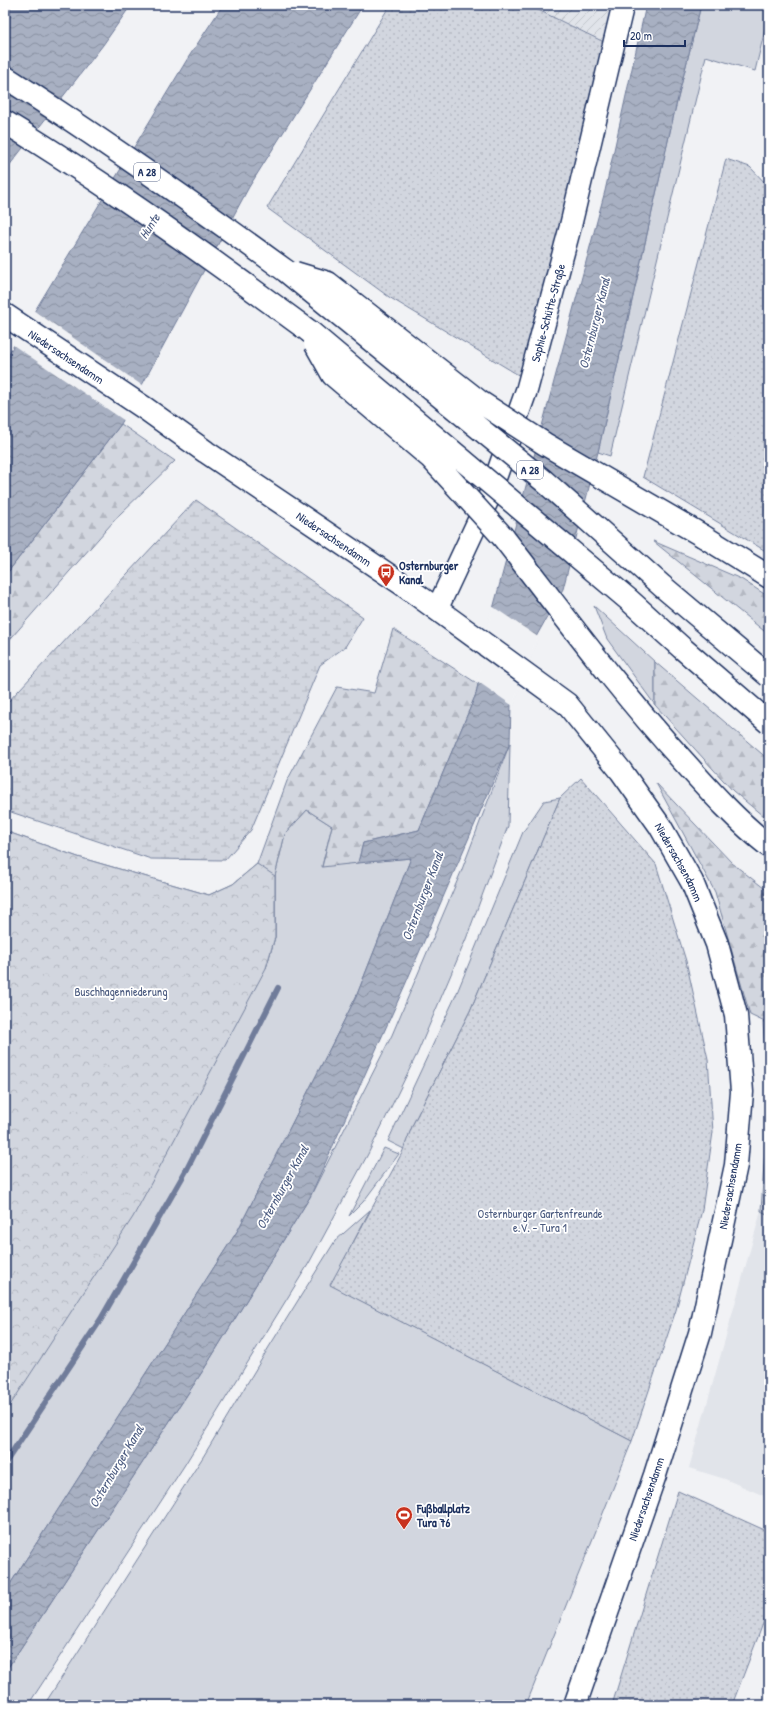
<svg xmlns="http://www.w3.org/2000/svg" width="774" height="1710" viewBox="0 0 774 1710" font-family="'Patrick Hand',sans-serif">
<defs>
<pattern id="industrial-furrows" width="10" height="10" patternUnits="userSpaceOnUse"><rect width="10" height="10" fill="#e1e4ea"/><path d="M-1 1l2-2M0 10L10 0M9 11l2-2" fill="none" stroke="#c0c4cb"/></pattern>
<pattern id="forest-firs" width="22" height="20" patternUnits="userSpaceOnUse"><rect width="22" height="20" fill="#d2d6df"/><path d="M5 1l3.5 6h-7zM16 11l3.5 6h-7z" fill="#b4b8c2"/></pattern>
<pattern id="wetland-marsh" width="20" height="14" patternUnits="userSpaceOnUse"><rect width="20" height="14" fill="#d2d6df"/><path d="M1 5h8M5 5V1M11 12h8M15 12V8" fill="none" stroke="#b4b8c2"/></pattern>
<pattern id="park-crowns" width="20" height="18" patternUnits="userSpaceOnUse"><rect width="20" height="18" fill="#d2d6df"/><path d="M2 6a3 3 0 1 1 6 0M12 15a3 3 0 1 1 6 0" fill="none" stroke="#b4b8c2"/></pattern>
<pattern id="garden-dots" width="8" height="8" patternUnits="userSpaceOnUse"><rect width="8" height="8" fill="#d2d6df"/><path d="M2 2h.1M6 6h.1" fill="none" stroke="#b4b8c2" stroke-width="1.8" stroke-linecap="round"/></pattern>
<pattern id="water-waves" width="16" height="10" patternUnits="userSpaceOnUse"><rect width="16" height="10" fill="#a8b0c2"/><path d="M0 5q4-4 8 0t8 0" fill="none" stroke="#8890a1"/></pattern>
</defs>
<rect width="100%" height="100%" fill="#f1f2f5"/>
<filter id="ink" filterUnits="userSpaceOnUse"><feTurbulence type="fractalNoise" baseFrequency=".025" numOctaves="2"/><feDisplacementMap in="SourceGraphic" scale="8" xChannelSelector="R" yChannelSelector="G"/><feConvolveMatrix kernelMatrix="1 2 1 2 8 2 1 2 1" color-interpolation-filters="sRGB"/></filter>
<g filter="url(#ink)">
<path fill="#e1e4ea" d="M 761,1211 L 769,1215 L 769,1498 L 725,1479 L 689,1468 Z"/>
<path fill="url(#industrial-furrows)" d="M 528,5 L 618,5 L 608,44 Z"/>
<path fill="#d2d6df" stroke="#76829e" d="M 701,5 L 769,5 L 769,13 L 755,71 L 706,56 L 610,456 L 598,452 L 674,114 Z
M 594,606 L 655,662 L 655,705 L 607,639 Z
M 510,743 L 508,826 L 466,939 L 417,1054 L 368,1154 L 309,1263 L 184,1466 L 49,1673 L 28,1705 L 5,1705 L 5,1672 L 204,1369 L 310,1197 L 392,1035 L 461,872 Z
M 560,798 L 470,1011 L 413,1124 L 404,1149 L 388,1141 L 456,995 L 523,832 L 544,801 Z
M 307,810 L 332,826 L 322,866 L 411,858 L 356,997 L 238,1230 L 5,1592 L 5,930 L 266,968 L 275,937 L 275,876 L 285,834 Z
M 384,1148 L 399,1154 L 363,1202 L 349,1216 Z
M 370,1210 L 331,1285 L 632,1441 L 526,1705 L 44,1705 L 203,1457 L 269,1347 L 335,1241 Z"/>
<path fill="url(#forest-firs)" stroke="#76829e" d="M 121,424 L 175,461 L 120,514 L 5,645 L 5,576 Z
M 653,541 L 741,579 L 769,597 L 769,635 Z
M 393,629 L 478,684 L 476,694 L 419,830 L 363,843 L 358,863 L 322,867 L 332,826 L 307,810 L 285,834 L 275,876 L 275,937 L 266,968 L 5,831 L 78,857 L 209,895 L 233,884 L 257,864 L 287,781 L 337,687 L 374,693 Z
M 655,662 L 769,760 L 769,821 L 733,791 L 655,705 Z
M 656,783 L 732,863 L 769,892 L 769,1024 L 750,1015 L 715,892 Z"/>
<path fill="url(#wetland-marsh)" stroke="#76829e" d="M 196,500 L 363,617 L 345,647 L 320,665 L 251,830 L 225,860 L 151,859 L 5,810 L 5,705 Z"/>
<path fill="url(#park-crowns)" stroke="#76829e" d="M 5,831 L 78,857 L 209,895 L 233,884 L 257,864 L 275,876 L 275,937 L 266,968 L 133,1217 L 5,1413 Z"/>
<path fill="url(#garden-dots)" stroke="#76829e" d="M 390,5 L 528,5 L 608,44 L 520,376 L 389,297 L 267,208 Z
M 726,159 L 750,167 L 769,187 L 769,553 L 643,477 Z
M 581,778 L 656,864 L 686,961 L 708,1059 L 713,1132 L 702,1210 L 676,1310 L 632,1441 L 330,1285 L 402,1153 L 413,1124 L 470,1011 L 560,798 Z
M 763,1022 L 769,1024 L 769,1215 L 761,1211 L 768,1102 Z
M 678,1491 L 769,1532 L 769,1608 L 732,1705 L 612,1705 Z"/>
<path fill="url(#water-waves)" stroke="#707c9a" d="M 5,5 L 131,5 L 103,45 L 5,171 Z
M 223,5 L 363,5 L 249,187 L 121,424 L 5,576 L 5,360 L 188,58 Z
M 646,5 L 701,5 L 674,114 L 598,452 L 563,589 L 537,635 L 511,704 L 510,743 L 405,985 L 310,1197 L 204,1369 L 5,1672 L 5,1592 L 238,1230 L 356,997 L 411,858 L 358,863 L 363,843 L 419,830 L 476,694 L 493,609 L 605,191 Z"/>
<path fill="#f1f2f5" d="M 33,310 L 143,386 L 125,421 L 13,345 Z
M 492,606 L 538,637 L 513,706 L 477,681 Z"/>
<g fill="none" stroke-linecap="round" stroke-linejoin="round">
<path stroke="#707c9a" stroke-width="6" d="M 5,1463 L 101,1319 L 187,1169 L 278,988"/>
<g stroke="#1b2f5e" stroke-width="24">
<g id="street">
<path id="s1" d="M 437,609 L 487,502 L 527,389 L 570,228 L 623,5"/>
</g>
</g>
<g stroke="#1b2f5e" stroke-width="25">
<g id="secondary">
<path id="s2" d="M 5,315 L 146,409 L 206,452 L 402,584 L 567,704 L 621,771 L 660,826 L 692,882 L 717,944 L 736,1015 L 742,1092 L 736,1165 L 700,1333 L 655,1475 L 575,1705"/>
</g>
</g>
<g stroke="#1b2f5e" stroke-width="25">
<path id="highway" d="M 5,77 C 101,138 194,204 286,271
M 5,122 C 110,186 210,258 309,331
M 703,536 L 769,577
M 503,537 C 562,613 620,692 685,763 C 711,792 738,822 769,846"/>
</g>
<use href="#street" stroke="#fff" stroke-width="21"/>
<use href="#secondary" stroke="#fff" stroke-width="22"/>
<use href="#highway" stroke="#fff" stroke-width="22"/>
<g stroke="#1b2f5e" stroke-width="25" stroke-linecap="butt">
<path id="highway-bridge" d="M 286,271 L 544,481 L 662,586 L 769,676
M 295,273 L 328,283 L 480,402 L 545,444 L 703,536
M 309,331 L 629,600 L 682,648 L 769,723
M 315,343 L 333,375 L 431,458 L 503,537"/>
</g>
<use href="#highway-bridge" stroke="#fff" stroke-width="22"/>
</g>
</g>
<defs>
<g id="bus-pin" transform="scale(0.9)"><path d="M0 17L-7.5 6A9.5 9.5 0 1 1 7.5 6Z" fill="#c8321e" stroke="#fff"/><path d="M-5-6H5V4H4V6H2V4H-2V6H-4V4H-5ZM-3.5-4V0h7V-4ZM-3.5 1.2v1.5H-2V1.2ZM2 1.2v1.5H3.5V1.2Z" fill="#fff"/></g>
<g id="stadium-pin" transform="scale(0.9)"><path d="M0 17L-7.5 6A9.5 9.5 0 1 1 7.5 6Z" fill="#c8321e" stroke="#fff"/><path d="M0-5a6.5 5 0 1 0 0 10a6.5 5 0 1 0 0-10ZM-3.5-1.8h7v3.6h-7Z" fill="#fff"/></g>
</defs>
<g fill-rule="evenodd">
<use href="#bus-pin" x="386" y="572"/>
<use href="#stadium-pin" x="404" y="1515"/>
</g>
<g text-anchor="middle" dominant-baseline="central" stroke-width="3.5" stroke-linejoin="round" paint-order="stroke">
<g fill="#fff" stroke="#5f6d8e" stroke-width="1">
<rect x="134" y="163" width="26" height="18" rx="3"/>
<rect x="517" y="461" width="26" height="18" rx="3"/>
</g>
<g font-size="11" font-weight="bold" fill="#1b2f5e">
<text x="147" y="172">A 28</text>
<text x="530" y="470">A 28</text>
</g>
<g font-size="12" fill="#1b2f5e" stroke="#fff">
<text stroke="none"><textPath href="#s1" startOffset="317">Sophie-Schütte-Straße</textPath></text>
<text stroke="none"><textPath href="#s2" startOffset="74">Niedersachsendamm</textPath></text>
<text stroke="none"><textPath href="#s2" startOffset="398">Niedersachsendamm</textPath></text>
<text stroke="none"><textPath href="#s2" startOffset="878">Niedersachsendamm</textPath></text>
<text transform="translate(730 1186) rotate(-80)">Niedersachsendamm</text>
<text transform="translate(646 1499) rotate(-71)">Niedersachsendamm</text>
</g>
<g font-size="12" font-weight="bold" fill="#1b2f5e" stroke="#fff" text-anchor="start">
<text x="399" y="565">Osternburger<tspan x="399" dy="14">Kanal</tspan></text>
<text x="417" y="1508">Fußballplatz<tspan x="417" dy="14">Tura 76</tspan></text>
</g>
<g font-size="12" fill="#49597e" stroke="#fff">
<text x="121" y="991">Buschhagenniederung</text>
<text x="540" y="1213">Osternburger Gartenfreunde<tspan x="540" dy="14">e.V. - Tura 1</tspan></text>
</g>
<g font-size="13" font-style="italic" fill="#4c5c81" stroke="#fff">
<text transform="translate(149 226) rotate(-57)">Hunte</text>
<text transform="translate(594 323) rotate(-76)">Osternburger Kanal</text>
<text transform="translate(422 896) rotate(-69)">Osternburger Kanal</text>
<text transform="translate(282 1187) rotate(-61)">Osternburger Kanal</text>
<text transform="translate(116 1466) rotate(-59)">Osternburger Kanal</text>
</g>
</g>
<rect width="774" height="1710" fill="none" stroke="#fff" stroke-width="20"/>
<rect x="10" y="10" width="754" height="1690" fill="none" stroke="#1b2f5e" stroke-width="1.5" filter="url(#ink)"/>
<path d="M624 40v6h61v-6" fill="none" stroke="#1b2f5e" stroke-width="2"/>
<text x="630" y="40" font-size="12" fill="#1b2f5e" stroke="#ffffff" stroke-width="3" paint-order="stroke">20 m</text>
</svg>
